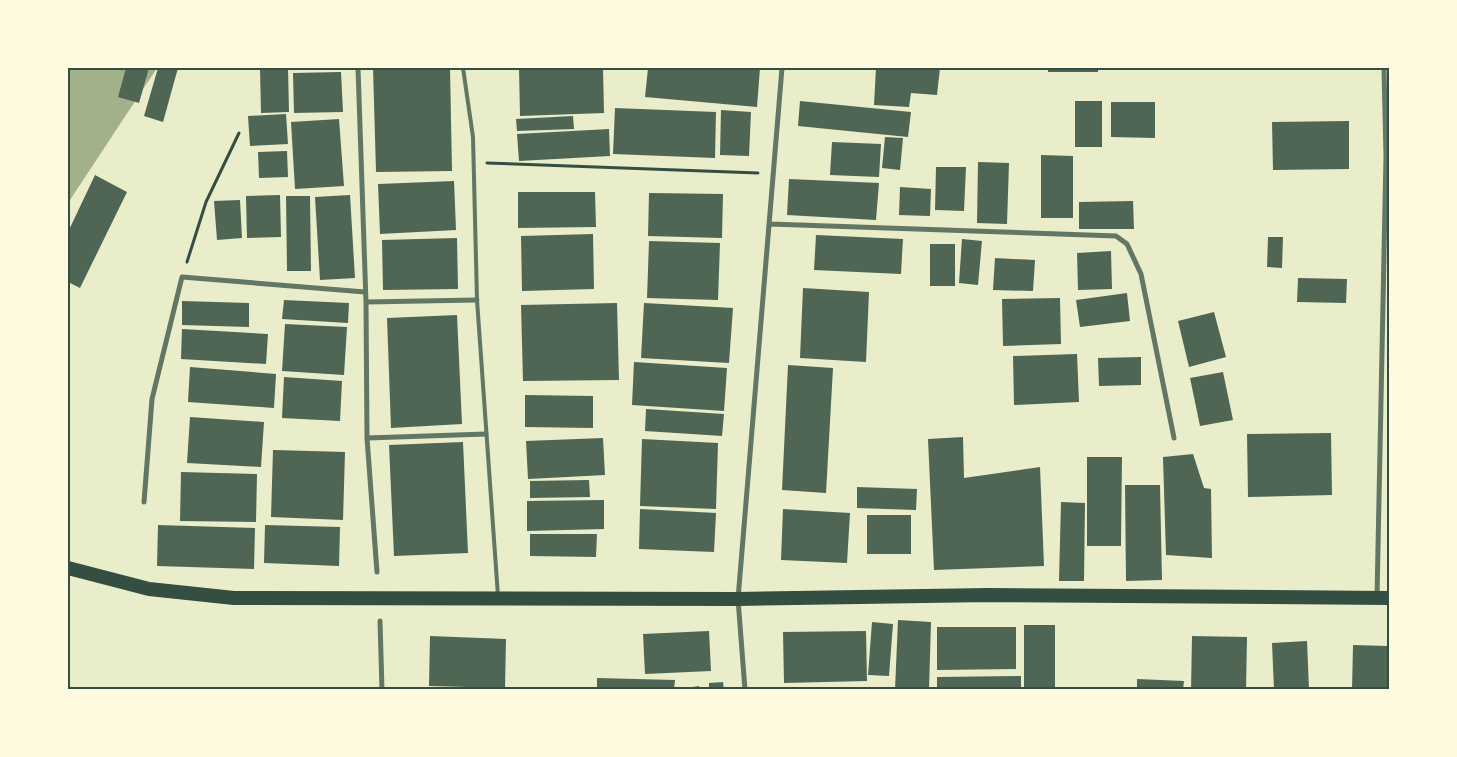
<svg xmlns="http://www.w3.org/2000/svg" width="1457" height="757" viewBox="0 0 1457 757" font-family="'Asap Condensed',sans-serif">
<rect width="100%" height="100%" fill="#e9edc9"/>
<path fill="#a3b18a" d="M 68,68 L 157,68 L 68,203 Z"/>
<path fill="#4f6655" d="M 126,68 L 149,68 L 139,103 L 118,97 Z
M 158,68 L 178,68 L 163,122 L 144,116 Z
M 260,68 L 288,68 L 289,112 L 261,113 Z
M 373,68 L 450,68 L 452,171 L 376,172 Z
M 519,68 L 603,68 L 604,113 L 520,116 Z
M 648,68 L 760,68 L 757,107 L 645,97 Z
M 876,68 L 940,68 L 937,95 L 911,93 L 909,107 L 874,105 Z
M 1048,68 L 1098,68 L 1098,72 L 1048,72 Z
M 1251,68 L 1300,68 L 1300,70 L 1251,70 Z
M 341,72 L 343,112 L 294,113 L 293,73 Z
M 800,101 L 911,112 L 908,137 L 798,126 Z
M 1075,101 L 1102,101 L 1102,147 L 1075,147 Z
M 1111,102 L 1155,102 L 1155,138 L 1111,137 Z
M 615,108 L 716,112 L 715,158 L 613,154 Z
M 721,110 L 751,112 L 749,156 L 720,155 Z
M 286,114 L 288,144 L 250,146 L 248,116 Z
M 573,116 L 574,129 L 517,131 L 516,119 Z
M 339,119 L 344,186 L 295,189 L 291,122 Z
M 1349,121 L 1349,169 L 1273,170 L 1272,122 Z
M 609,129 L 610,156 L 519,161 L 517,134 Z
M 885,137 L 903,138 L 900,170 L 882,168 Z
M 832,142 L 881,144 L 879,177 L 830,175 Z
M 287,151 L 288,177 L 259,178 L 258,152 Z
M 1041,155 L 1073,156 L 1073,218 L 1041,218 Z
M 978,162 L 1009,163 L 1007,224 L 977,223 Z
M 936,167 L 966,167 L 964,211 L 935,210 Z
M 95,175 L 127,192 L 80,288 L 68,282 L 68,232 Z
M 789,179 L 879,183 L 876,220 L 787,215 Z
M 454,181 L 456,230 L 380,234 L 378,184 Z
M 900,187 L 931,189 L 930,216 L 899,215 Z
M 518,192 L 595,192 L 596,227 L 518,228 Z
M 649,193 L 723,194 L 722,238 L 648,236 Z
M 280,195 L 281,237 L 247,238 L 246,196 Z
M 350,195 L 355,278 L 320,280 L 315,197 Z
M 286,196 L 310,196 L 311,271 L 287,271 Z
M 240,200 L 242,238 L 217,240 L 214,201 Z
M 1133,201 L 1134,229 L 1079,229 L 1079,202 Z
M 593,234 L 594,289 L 522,291 L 521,236 Z
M 816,235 L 903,239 L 901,274 L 814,270 Z
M 1268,237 L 1283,237 L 1282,268 L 1267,267 Z
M 457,238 L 458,289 L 383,290 L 382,240 Z
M 962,239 L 982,241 L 978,285 L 959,283 Z
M 649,241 L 720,243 L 718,300 L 647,298 Z
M 930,244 L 955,244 L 955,286 L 930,286 Z
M 1111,251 L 1112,289 L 1078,290 L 1077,253 Z
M 995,258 L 1035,260 L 1033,291 L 993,290 Z
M 1298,278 L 1347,279 L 1346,303 L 1297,302 Z
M 803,288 L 869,292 L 866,362 L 800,358 Z
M 1127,293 L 1130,321 L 1080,327 L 1076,300 Z
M 1060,298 L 1061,344 L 1003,346 L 1002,299 Z
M 284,300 L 349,303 L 348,323 L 282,319 Z
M 182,301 L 249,303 L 249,327 L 182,325 Z
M 617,303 L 619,380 L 523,381 L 521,305 Z
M 644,303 L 733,308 L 729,363 L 641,358 Z
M 1214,312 L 1226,357 L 1189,367 L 1178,321 Z
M 457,315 L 462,424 L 391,428 L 387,318 Z
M 285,324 L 347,327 L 344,375 L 282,371 Z
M 182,329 L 268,334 L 266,364 L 181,359 Z
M 1077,354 L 1079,402 L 1014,405 L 1013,356 Z
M 1141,357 L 1141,385 L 1099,386 L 1098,358 Z
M 634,362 L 727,368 L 724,411 L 632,405 Z
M 788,365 L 833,368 L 826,493 L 782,490 Z
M 190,367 L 276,374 L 274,408 L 188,402 Z
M 1223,372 L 1233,420 L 1200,426 L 1190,378 Z
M 284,377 L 342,381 L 340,421 L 282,418 Z
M 525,395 L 593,396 L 593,428 L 525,427 Z
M 646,409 L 724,414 L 722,436 L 645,431 Z
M 190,417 L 264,422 L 261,467 L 187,463 Z
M 1331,433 L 1332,495 L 1248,497 L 1247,434 Z
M 963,437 L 964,478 L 1040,467 L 1044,566 L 934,570 L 928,439 Z
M 603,438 L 605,475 L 528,479 L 526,441 Z
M 642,439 L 718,443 L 716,509 L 640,506 Z
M 463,442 L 468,553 L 394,556 L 389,445 Z
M 273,450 L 345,452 L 343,520 L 271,517 Z
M 1193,454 L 1204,488 L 1211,489 L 1212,558 L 1166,555 L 1163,457 Z
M 1087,457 L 1122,457 L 1121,546 L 1087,546 Z
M 181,472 L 257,474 L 256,522 L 180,521 Z
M 589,480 L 590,497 L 530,498 L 530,481 Z
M 1125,485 L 1160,485 L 1162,580 L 1126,581 Z
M 857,487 L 917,489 L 916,510 L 857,508 Z
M 604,500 L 604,529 L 527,531 L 527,501 Z
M 1061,502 L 1085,503 L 1084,581 L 1059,581 Z
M 640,509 L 716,513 L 714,552 L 639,549 Z
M 783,509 L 850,513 L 847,563 L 781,560 Z
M 867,515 L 911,515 L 911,554 L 867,554 Z
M 158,525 L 255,528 L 254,569 L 157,566 Z
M 265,525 L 340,527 L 339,566 L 264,563 Z
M 530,534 L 597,534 L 596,557 L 530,556 Z
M 898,620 L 931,622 L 929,690 L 895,690 Z
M 872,622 L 893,624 L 889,676 L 868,675 Z
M 1024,625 L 1055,625 L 1055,690 L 1024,690 Z
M 937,627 L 1016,627 L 1016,669 L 937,670 Z
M 709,631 L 711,671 L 645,674 L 643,634 Z
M 866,631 L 867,681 L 784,683 L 783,632 Z
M 430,636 L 506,639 L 505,688 L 429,686 Z
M 1192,636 L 1247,637 L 1246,690 L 1191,690 Z
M 1307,641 L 1309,690 L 1274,690 L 1272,643 Z
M 1353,645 L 1388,646 L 1387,690 L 1352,690 Z
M 1021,676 L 1021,690 L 937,690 L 937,677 Z
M 597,678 L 675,680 L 674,690 L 597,690 Z
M 1137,679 L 1184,681 L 1183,690 L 1137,690 Z
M 723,682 L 724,690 L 709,690 L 709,683 Z
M 699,686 L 700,690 L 686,690 L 686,688 Z"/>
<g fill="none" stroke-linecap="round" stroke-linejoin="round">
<path stroke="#344e41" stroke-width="3" d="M 487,163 L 758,173
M 187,262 L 206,202 L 239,133"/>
<path stroke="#617663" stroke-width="4" d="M 463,68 L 473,137 L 477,300 L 498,596"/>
<path stroke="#617663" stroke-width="5" d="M 358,68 L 366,302 L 367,438 L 377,572
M 770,224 L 1116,236 L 1127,244 L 1141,274 L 1174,438
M 366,302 L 477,300
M 367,438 L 486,434
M 144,502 L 152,399 L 182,277 L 365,292
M 1377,597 L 1386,156 L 1384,68
M 380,621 L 382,690
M 745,690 L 738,599 L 782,68"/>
<path stroke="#344e41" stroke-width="14" d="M 68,568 L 149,589 L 234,598 L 738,599 L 989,595 L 1390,598"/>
</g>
<rect width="1457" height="757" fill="none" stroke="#fefae0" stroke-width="138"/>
<rect x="69" y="69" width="1319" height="619" fill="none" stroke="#344e41" stroke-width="2"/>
</svg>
